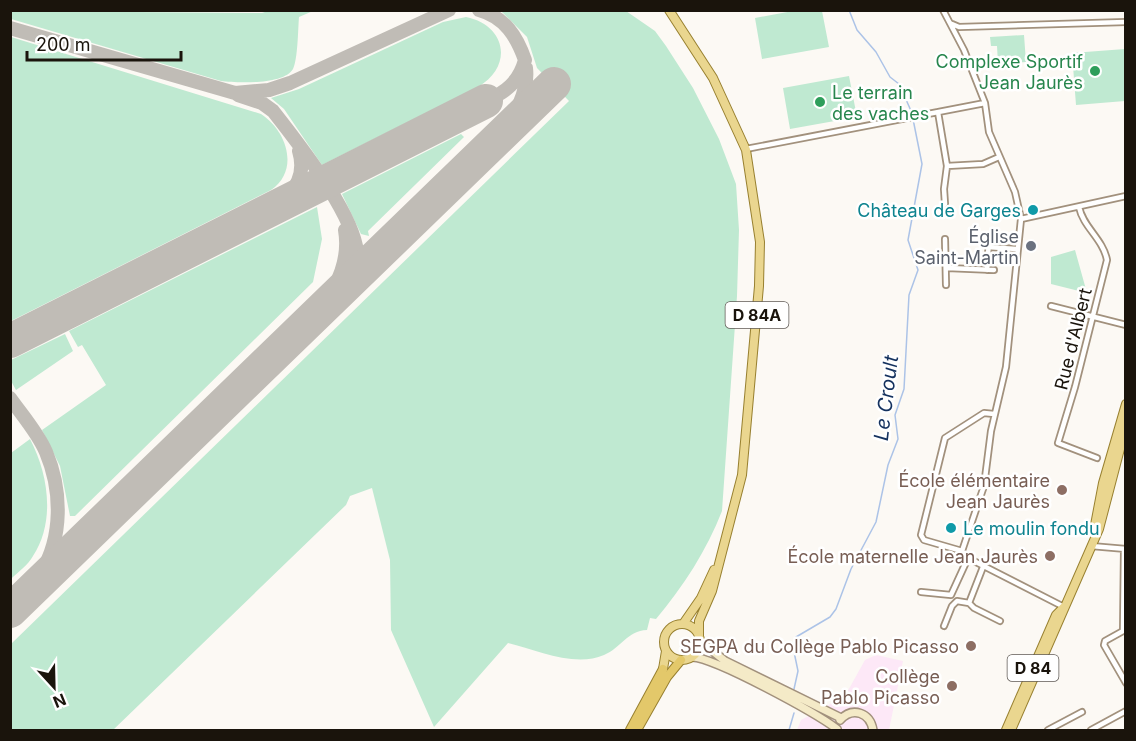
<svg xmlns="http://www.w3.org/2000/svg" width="1136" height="741" viewBox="0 0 1136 741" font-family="Inter,sans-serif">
<rect width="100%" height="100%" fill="#fcf9f4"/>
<path fill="#fde8f7" d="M 876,655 L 903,661 L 889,730 L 797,730 L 801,720 L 845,696 L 865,660 Z"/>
<path fill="#bfe9d1" d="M 798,10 L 822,11 L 829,47 L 762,59 L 755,18 Z
M 10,11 L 262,13 L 268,11 L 313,11 L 299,17 C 298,29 298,59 293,69 C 284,85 237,83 221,81 L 11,19 Z
M 501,11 L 626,11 L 655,31 L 666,46 L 693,88 L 719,139 L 736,184 L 739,230 L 737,296 L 722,511 C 707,550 683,587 656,619 L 650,618 L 647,630 C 627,631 621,648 604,655 C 575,668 537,650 508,643 L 434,727 L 391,630 L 390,560 L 372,488 L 350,496 L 346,505 L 113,730 L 11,730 L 11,644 L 569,101 L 537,68 L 527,37 Z
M 466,17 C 506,25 514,66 478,87 L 322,165 L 284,109 L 271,98 L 299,89 L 443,22 Z
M 1024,35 L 1026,62 L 998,64 L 997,46 L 991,46 L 990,37 Z
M 11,37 L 261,114 C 287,131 300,170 271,190 L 11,321 Z
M 1125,49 L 1125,101 L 1076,105 L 1072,53 Z
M 849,76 L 857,117 L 790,129 L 783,88 Z
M 461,134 L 464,137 L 368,231 L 369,236 L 361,234 L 342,194 Z
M 317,207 L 322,239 L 313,282 L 75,516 L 70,516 L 60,466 L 42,430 L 106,385 L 82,345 L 78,347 L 69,331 Z
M 1075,250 L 1087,293 L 1051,284 L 1051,257 Z
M 65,334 L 73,351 L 16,390 L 11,381 L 11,360 Z
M 30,439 C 48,473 56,521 33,556 C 28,565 18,572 11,579 L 11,453 Z"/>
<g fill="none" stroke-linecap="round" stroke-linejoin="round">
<path stroke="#acc3e7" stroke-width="1.5" d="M 849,10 L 857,30 L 876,52 L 890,77 L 899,84 L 912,113
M 794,689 L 798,671 L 793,647 L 796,637 L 830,617 L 836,609 L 851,569 L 876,522 L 888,465 L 898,439 L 895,415 L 904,389 L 909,295 L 918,270 L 908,240 L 922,164 L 913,119
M 789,730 L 794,713"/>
<path stroke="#c0bcb6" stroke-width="14" d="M 479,10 C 505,17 517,37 525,60 C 519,82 506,92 486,101
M 10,28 L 235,93 L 269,90 L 290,83 L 449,10
M 238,95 L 262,103 L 273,111 C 299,144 348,207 356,246 C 359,261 353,274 345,286
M 501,135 C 514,115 529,93 526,68
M 280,205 C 296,189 306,174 299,151
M 323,307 C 338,284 350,259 345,230
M 10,398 C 22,415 38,433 46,452 C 62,490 63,537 41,573 C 33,585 24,595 15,606"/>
<path stroke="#c0bcb6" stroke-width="34" d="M 10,341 L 486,101
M 10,611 L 554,84"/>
<g stroke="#a2917d" stroke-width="8">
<path id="minor" d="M 943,10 L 964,50 L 985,103 L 989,132 L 1015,192 L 1021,219 L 1006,367 L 991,431 L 984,486 L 962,551
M 952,24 L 959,27 L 1126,22
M 938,112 L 947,166 L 944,189 L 945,204
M 746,149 L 985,103
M 947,166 L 983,164 L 999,157
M 1079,207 C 1083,227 1103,239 1107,260 L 1075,387 L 1058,443 L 1097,458
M 1021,219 L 1126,196
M 945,239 L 946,285
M 988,247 L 1016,249
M 947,268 L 994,270
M 987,270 L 989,240
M 1051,306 L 1126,325
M 994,414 L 984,413 L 945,438 L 921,535 L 924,540 L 962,551 L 968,558 L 1064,607
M 1091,546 L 1126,549
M 1124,549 L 1123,631 L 1105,641 L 1104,645 L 1126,683
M 921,592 L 951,595 L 968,558
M 969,603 L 974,608 L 1000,621
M 944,626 L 952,606 L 957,601 L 969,603 L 983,567
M 1048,730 L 1082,712
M 1091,730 L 1126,711"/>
</g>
<g stroke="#a2917d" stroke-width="10">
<path id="secondary" d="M 700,641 L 725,661 L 841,718
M 692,657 C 716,658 816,713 837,729
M 840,720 C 853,706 870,713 873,730"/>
</g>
<g stroke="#988030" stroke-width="10">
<path id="primary" d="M 669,10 L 713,78 L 746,150 L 760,242 L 759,286 L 742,475 L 712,591 L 699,621 L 699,636
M 1095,525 L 1103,483 L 1126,404
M 683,624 L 701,598 L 714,570
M664 642a18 18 0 1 1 36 0a18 18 0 1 1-36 0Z
M 663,669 L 666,651
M 1006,730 L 1056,615 L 1063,608
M 1011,730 L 1099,529 L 1126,426"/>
</g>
<g stroke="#988030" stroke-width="10">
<path id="trunk" d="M 630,730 L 663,669
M 637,730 L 667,677 L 681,660"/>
</g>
<use href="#minor" stroke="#fff" stroke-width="4.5"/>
<use href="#secondary" stroke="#f4eac7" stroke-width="7"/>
<use href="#primary" stroke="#ead68f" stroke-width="8"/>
<use href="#trunk" stroke="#e3c86a" stroke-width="8"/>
</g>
<g fill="#2e9e5b" stroke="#fff" stroke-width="2">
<circle cx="1095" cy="71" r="6"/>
<circle cx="820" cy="102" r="6"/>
</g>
<g fill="#0f9aa8" stroke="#fff" stroke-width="2">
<circle cx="1033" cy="210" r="6"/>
<circle cx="951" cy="528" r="6"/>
</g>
<circle fill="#6b7280" stroke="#fff" stroke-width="2" cx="1031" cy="246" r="6"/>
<g fill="#8d6e63" stroke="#fff" stroke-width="2">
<circle cx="1062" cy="490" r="6"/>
<circle cx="1050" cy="556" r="6"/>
<circle cx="971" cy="646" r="6"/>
<circle cx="952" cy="686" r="6"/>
</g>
<g text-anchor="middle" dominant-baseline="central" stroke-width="5" stroke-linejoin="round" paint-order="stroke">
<g fill="#fff" stroke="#5f5a55" stroke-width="1.5">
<rect x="725.5" y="302" width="63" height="26" rx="4.5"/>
<rect x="1007.5" y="655" width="51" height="26" rx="4.5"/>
</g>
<g font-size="16" font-weight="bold" fill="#1a140c">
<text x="757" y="315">D 84A</text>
<text x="1033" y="668">D 84</text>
</g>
<g font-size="18" fill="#27864d" stroke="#fff" text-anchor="end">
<text x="1083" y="61">Complexe Sportif<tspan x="1083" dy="21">Jean Jaurès</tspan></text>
<text x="832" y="92" text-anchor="start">Le terrain<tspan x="832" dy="21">des vaches</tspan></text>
</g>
<g font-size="18" fill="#0d838f" stroke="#fff" text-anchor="end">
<text x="1021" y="210">Château de Garges</text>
<text x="963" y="528" text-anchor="start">Le moulin fondu</text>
</g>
<g font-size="18" fill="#5b616d" stroke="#fff" text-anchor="end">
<text x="1019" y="236">Église<tspan x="1019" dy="21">Saint-Martin</tspan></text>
</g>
<g font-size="18" fill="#1a140c" stroke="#fff">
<text transform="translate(1073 339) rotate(-76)">Rue d'Albert</text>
</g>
<g font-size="18" fill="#785e54" stroke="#fff" text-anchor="end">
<text x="1050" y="480">École élémentaire<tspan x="1050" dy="21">Jean Jaurès</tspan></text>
<text x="1038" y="556">École maternelle Jean Jaurès</text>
<text x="959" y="646">SEGPA du Collège Pablo Picasso</text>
<text x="940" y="676">Collège<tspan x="940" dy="21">Pablo Picasso</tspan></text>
</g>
<g font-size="20" font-style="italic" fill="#14315e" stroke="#fff">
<text transform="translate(886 398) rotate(-83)">Le Croult</text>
</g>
</g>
<rect width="1136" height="741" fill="none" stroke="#1a140c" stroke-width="24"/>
<g transform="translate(54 687) rotate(158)" stroke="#ffffff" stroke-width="4.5" paint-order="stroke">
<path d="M0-4.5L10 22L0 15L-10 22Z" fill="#1a140c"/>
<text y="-9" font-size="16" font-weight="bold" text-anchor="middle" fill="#1a140c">N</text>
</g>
<path d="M27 51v9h154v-9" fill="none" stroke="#1a140c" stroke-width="3"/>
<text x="36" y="51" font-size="18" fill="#1a140c" stroke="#ffffff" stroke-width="4.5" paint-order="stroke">200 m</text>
</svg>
